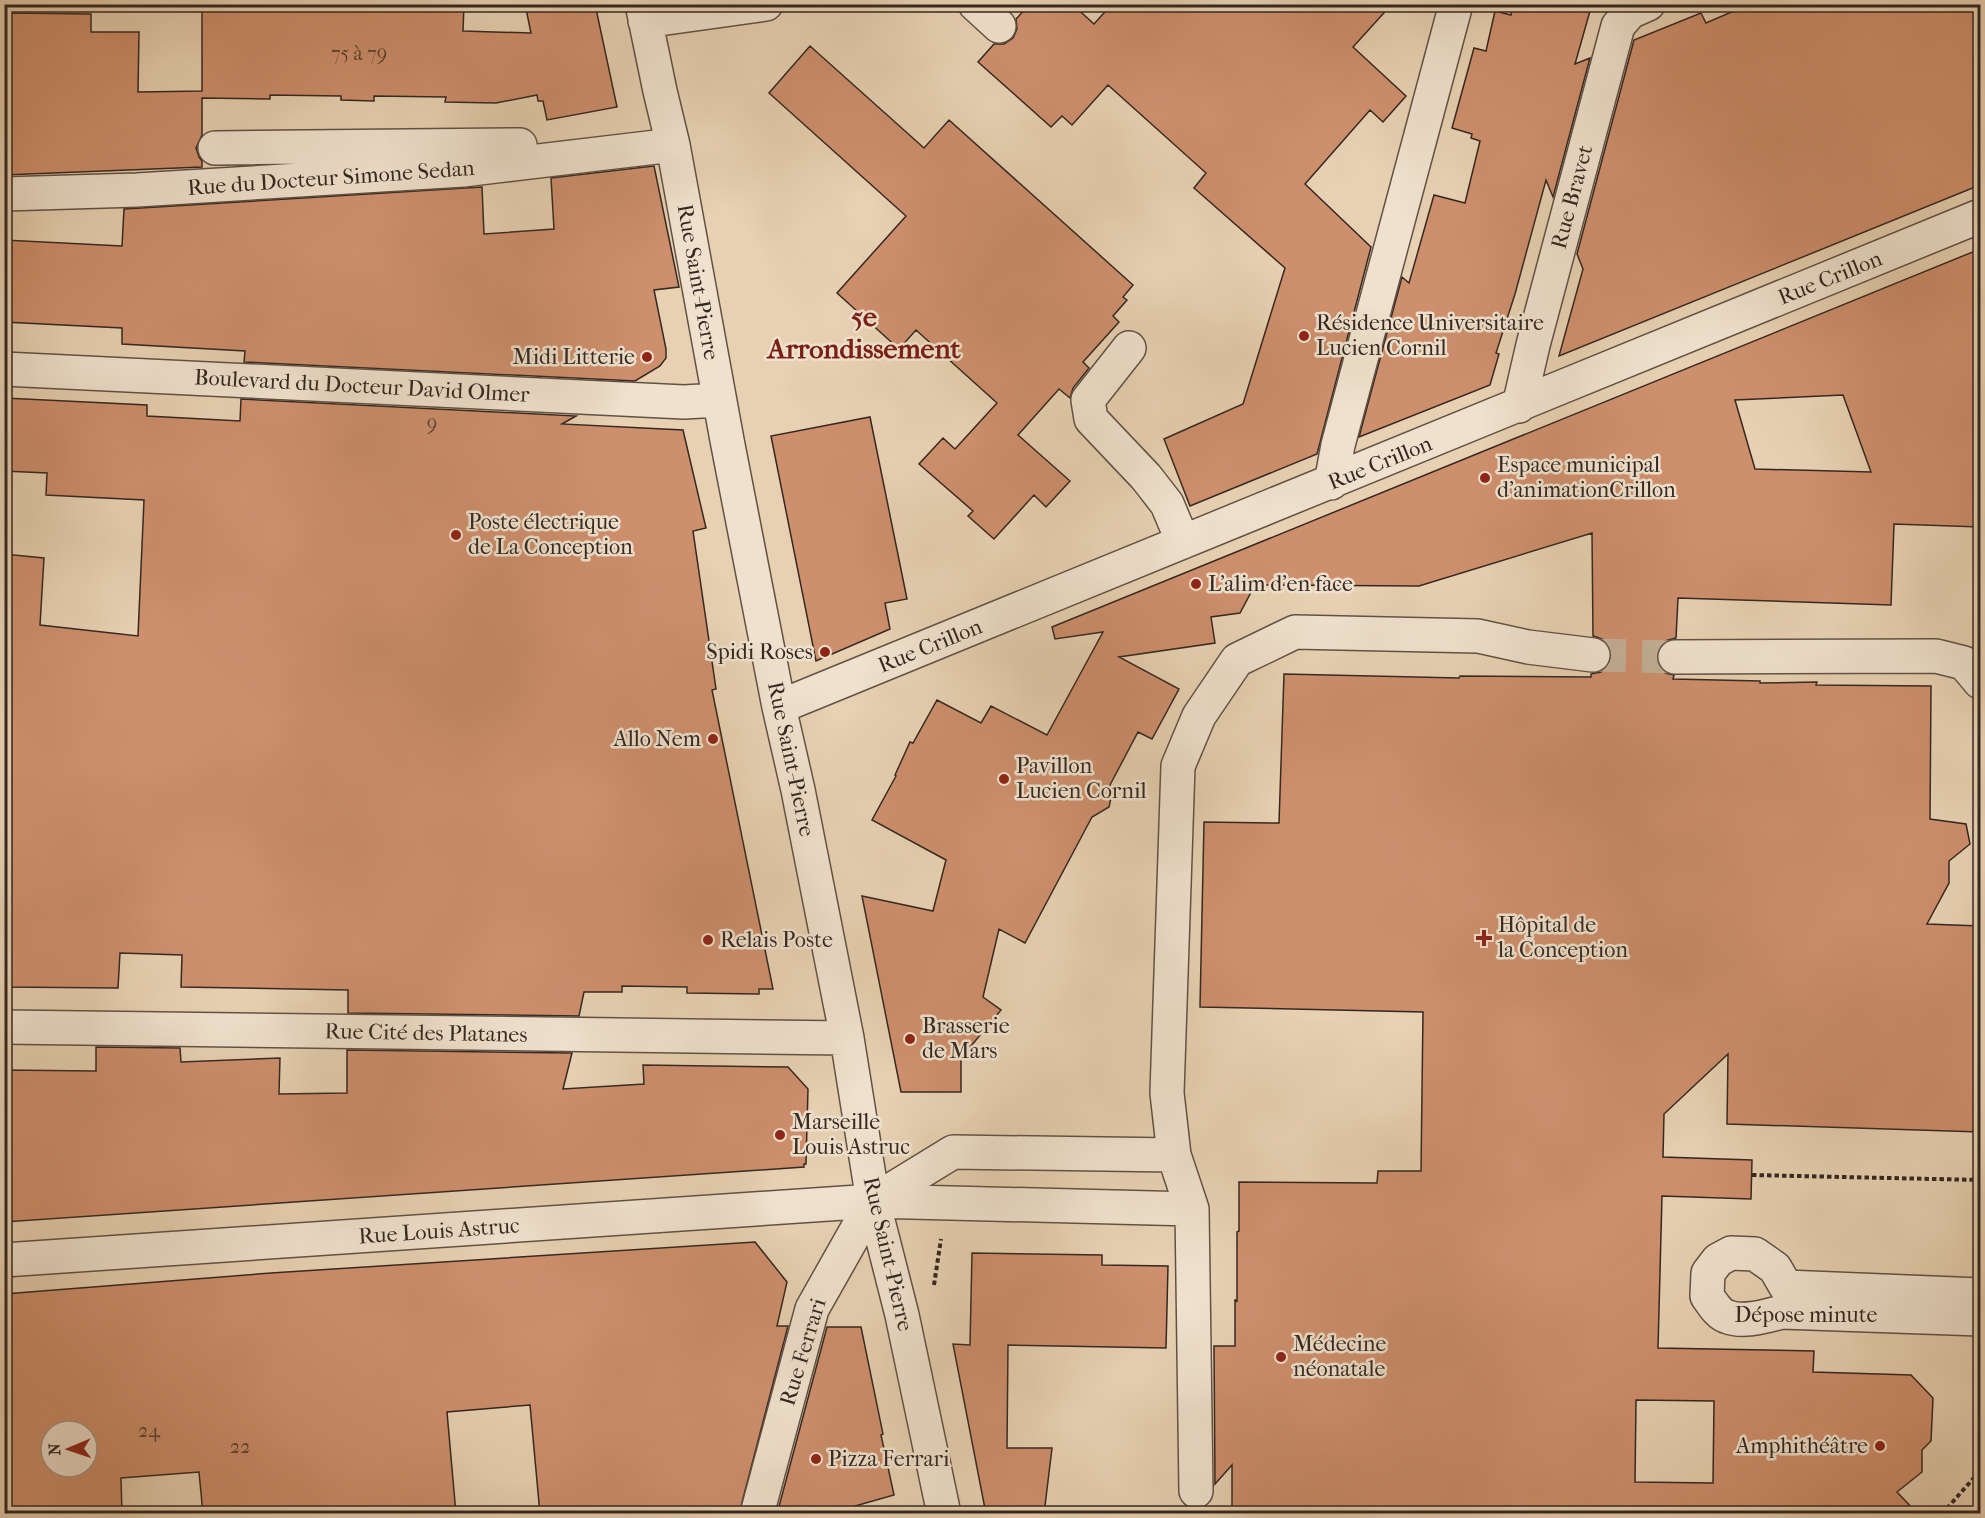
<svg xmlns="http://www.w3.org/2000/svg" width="1985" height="1518" viewBox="0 0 1985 1518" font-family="'IM FELL French Canon',serif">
<rect width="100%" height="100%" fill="#e7d1b2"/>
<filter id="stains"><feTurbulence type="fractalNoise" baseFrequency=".00333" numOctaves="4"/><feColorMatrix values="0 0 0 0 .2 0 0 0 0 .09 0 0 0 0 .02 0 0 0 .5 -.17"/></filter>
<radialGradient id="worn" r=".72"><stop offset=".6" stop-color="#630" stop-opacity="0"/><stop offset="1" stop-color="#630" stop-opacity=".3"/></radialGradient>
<path fill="#ce8f6d" stroke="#342822" stroke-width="1.5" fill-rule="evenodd" d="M 202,4 L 464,4 L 463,31 L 531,33 L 525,4 L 595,4 L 617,107 L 547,120 L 543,101 L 538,101 L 537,95 L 496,103 L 445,102 L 446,97 L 374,96 L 374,101 L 341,100 L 341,96 L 270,95 L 270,99 L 202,98 L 202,135 L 196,148 L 199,157 L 202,161 L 202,167 L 4,175 L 4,39 L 7,39 L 9,13 L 91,14 L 91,32 L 139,32 L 138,92 L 202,91 Z
M 1030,4 L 1072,4 L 1094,24 L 1112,4 L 1392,4 L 1353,47 L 1406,96 L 1383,122 L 1370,110 L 1305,184 L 1371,247 L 1317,454 L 1190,506 L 1164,439 L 1243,404 L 1285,268 L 1194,188 L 1206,173 L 1108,85 L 1072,125 L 1062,116 L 1051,127 L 978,62 L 994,44 L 1004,44 L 1013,38 L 1017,29 L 1016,19 Z
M 1513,4 L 1592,4 L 1575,64 L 1590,58 L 1553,197 L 1546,180 L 1515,294 L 1496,353 L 1499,354 L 1490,385 L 1359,437 L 1402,277 L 1409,283 L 1434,195 L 1465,203 L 1480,141 L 1471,138 L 1472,134 L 1452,128 L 1474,48 L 1486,51 L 1495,11 L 1511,15 Z
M 1750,4 L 1980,4 L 1980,185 L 1559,356 L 1583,269 L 1577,254 L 1634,40 L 1701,13 L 1706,23 Z
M 810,46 L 924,148 L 949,120 L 1133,285 L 1123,297 L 1127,300 L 1113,316 L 1119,322 L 1083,362 L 1089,368 L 1073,388 L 1070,398 L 1059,389 L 1018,435 L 1070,481 L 1046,507 L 1034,495 L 994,539 L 968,516 L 973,511 L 919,464 L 943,438 L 955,449 L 997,403 L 916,330 L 899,349 L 837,293 L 906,216 L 769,93 Z
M 654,166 L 679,287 L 654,290 L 666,349 L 666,358 L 660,366 L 635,381 L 244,362 L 245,351 L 122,344 L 122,328 L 4,322 L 4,240 L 122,246 L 124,209 L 482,187 L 484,234 L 554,229 L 551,178 Z
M 1980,249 L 1980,527 L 1894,524 L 1891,605 L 1678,598 L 1676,638 L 1665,641 L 1659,647 L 1656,656 L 1659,667 L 1665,673 L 1674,675 L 1673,679 L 1760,681 L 1760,683 L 1817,682 L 1816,685 L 1931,686 L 1930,819 L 1966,824 L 1970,844 L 1949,861 L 1949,883 L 1927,924 L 1980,926 L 1980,1132 L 1727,1124 L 1728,1054 L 1664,1114 L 1663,1157 L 1752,1160 L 1751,1199 L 1662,1196 L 1658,1348 L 1814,1351 L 1813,1372 L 1911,1375 L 1933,1398 L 1931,1441 L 1922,1450 L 1922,1472 L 1897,1492 L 1918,1514 L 1232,1514 L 1232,1465 L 1215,1484 L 1214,1346 L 1235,1346 L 1235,1300 L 1237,1301 L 1237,1232 L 1239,1231 L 1239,1182 L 1377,1183 L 1378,1171 L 1421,1171 L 1423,1012 L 1200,1007 L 1204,822 L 1279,823 L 1284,674 L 1459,678 L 1460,676 L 1591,677 L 1591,674 L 1601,672 L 1608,666 L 1612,657 L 1610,647 L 1605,640 L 1593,636 L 1592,533 L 1419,586 L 1255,585 L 1240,613 L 1211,617 L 1215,643 L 1119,657 L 1179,689 L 1152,739 L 1138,732 L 1110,785 L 1112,794 L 1109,807 L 1092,817 L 1025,943 L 999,929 L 983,997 L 1001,1010 L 961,1058 L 961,1092 L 901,1092 L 862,896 L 933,911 L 946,860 L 872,820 L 896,776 L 895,775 L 910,742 L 913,743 L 937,700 L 981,723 L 991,706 L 1047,735 L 1103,632 L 1055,639 L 1052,627 ZM 1843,395 L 1871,472 L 1755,469 L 1735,400 ZM 1636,1400 L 1714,1401 L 1713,1483 L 1635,1482 Z
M 4,398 L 147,405 L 147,416 L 240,421 L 241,399 L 576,416 L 562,424 L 683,430 L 706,528 L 693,531 L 716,689 L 712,690 L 773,989 L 759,989 L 759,994 L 687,993 L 687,987 L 622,986 L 622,992 L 584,992 L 579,1016 L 348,1013 L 348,990 L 181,987 L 182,955 L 120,953 L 118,988 L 4,987 L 4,554 L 44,558 L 40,625 L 138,636 L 144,500 L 46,495 L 47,473 L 4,471 Z
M 870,417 L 907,599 L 885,603 L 890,629 L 816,661 L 771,436 Z
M 96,1047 L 180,1048 L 181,1062 L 280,1058 L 279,1094 L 347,1093 L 347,1050 L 572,1053 L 563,1089 L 644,1084 L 643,1065 L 788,1067 L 808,1089 L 806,1164 L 804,1164 L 804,1167 L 4,1222 L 4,1070 L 96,1071 Z
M 755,1242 L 787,1282 L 777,1326 L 788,1326 L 739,1514 L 540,1514 L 530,1405 L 447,1412 L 456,1514 L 203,1514 L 199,1472 L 121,1478 L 122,1514 L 4,1514 L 4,1294 L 271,1273 ZM 51,1431 L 87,1431 L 87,1467 L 51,1467 Z
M 972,1253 L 1102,1255 L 1102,1265 L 1168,1266 L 1166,1348 L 1008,1345 L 1007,1448 L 1052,1448 L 1044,1514 L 986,1514 L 953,1344 L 970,1345 Z
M 827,1327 L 861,1327 L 883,1434 L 881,1435 L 894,1495 L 827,1514 L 777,1514 Z"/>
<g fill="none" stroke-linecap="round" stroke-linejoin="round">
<path stroke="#c3af95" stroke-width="33" stroke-dasharray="33 16" stroke-linecap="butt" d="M 1593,655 L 1675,657"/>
<g stroke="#615246" stroke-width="36">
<path id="minor" d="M 642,4 L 660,91 L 673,145 L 727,440 L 779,707 L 798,790 L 847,1038 L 873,1201 L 902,1315 L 944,1514
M 975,4 L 999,26
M 645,21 L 766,4
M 215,148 L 520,145
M 4,194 L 137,190 L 463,170 L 673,145
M 1129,348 L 1088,400 L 1091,419 L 1146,477 L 1167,504 L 1183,542
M 4,369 L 684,402 L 719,400
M 1519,406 L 1533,345 L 1618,26 L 1630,12 L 1648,4
M 1331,483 L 1338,445 L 1456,4
M 1675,657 L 1936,656 L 1964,663 L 1980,682
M 779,707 L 1980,216
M 4,1027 L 847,1038
M 4,1260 L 873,1201 L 1192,1209
M 1980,1295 L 1786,1287 L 1775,1268 L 1755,1254 L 1731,1253 L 1718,1260 L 1708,1273 L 1707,1296 C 1712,1303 1719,1315 1728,1317 C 1744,1323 1766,1316 1782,1312 L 1980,1319
M 1196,1491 L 1192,1209 L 1174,1155 L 1167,1093 L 1178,766 L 1199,716 L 1237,660 L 1295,632 L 1478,636 L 1528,647 L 1593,655
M 757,1514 L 812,1309 L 873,1201 L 953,1152 L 1174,1155"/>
</g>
<path stroke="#342822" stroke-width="4" stroke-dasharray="4.5 3" stroke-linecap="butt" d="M 1752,1175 L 1980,1180
M 934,1285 L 941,1239
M 1942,1514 L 1980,1471"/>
<use href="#minor" stroke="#efe1cd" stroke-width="33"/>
</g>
<g fill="#8f2418" stroke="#efe1cd" stroke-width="2">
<circle cx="1304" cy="336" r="6"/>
<circle cx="647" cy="357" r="6"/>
<circle cx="1485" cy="478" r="6"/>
<circle cx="456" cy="535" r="6"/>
<circle cx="1196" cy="584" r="6"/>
<circle cx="825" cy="652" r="6"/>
<circle cx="713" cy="739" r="6"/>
<circle cx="1004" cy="779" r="6"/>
<path d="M1481 929h6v6h6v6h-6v6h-6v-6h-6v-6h6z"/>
<circle cx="708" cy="940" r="6"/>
<circle cx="910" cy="1039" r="6"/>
<circle cx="780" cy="1135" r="6"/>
<circle cx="1281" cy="1357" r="6"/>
<circle cx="1880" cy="1446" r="6"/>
<circle cx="816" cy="1459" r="6"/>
</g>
<g text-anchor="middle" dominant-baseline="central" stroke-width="5" stroke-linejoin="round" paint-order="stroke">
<g font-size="20" fill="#5a4235">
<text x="359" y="53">75 à 79</text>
<text x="432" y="423">9</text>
<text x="149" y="1430">24</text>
<text x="240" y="1446">22</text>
</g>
<g font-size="22" fill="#342822" stroke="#efe1cd">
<text transform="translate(331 178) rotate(-4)">Rue du Docteur Simone Sedan</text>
<text transform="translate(1572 197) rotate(-75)">Rue Bravet</text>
<text transform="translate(1830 278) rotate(-22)">Rue Crillon</text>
<text transform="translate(698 282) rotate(80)">Rue Saint-Pierre</text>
<text transform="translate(362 386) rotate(3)">Boulevard du Docteur David Olmer</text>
<text transform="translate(1380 463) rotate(-22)">Rue Crillon</text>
<text transform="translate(930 646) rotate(-22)">Rue Crillon</text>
<text transform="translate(791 759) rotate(78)">Rue Saint-Pierre</text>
<text transform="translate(426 1033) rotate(1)">Rue Cité des Platanes</text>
<text transform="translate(439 1231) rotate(-4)">Rue Louis Astruc</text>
<text transform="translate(888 1254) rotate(77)">Rue Saint-Pierre</text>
<text x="1806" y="1315">Dépose minute</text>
<text transform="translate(803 1352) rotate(-73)">Rue Ferrari</text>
</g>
<g font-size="22" fill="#342822" stroke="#efe1cd" text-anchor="start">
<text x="1316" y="323">Résidence Universitaire<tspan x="1316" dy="25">Lucien Cornil</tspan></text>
<text x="635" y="357" text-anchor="end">Midi Litterie</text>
<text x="1497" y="465">Espace municipal<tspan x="1497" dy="25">d'animationCrillon</tspan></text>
<text x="468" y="522">Poste électrique<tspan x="468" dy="25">de La Conception</tspan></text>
<text x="1208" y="584">L'alim d'en face</text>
<text x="813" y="652" text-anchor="end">Spidi Roses</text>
<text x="701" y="739" text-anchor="end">Allo Nem</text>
<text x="1016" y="766">Pavillon<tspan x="1016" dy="25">Lucien Cornil</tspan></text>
<text x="1498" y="925">Hôpital de<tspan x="1498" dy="25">la Conception</tspan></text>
<text x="720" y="940">Relais Poste</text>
<text x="922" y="1026">Brasserie<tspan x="922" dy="25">de Mars</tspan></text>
<text x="792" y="1122">Marseille<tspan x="792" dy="25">Louis Astruc</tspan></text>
<text x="1293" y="1344">Médecine<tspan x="1293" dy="25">néonatale</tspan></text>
<text x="1868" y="1446" text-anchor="end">Amphithéâtre</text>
<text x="828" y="1459">Pizza Ferrari</text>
</g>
<g font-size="28" font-weight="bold" fill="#7a1f14" stroke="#efe1cd">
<text x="864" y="316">5e<tspan x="864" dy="32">Arrondissement</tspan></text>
</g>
</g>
<rect width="1985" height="1518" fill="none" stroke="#e7d1b2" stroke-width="24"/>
<rect x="6" y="6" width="1973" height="1506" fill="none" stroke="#342822" stroke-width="3"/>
<rect x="12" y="12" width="1961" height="1494" fill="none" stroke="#342822" stroke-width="1.5"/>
<g transform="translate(69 1449) rotate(268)"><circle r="28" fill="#efe1cd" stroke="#a49789" stroke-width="1.5"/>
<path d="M0-4.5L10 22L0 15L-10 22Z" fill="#8f2418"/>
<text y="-9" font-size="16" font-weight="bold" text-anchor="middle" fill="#342822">N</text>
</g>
<rect width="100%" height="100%" filter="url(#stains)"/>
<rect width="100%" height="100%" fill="url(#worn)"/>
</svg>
